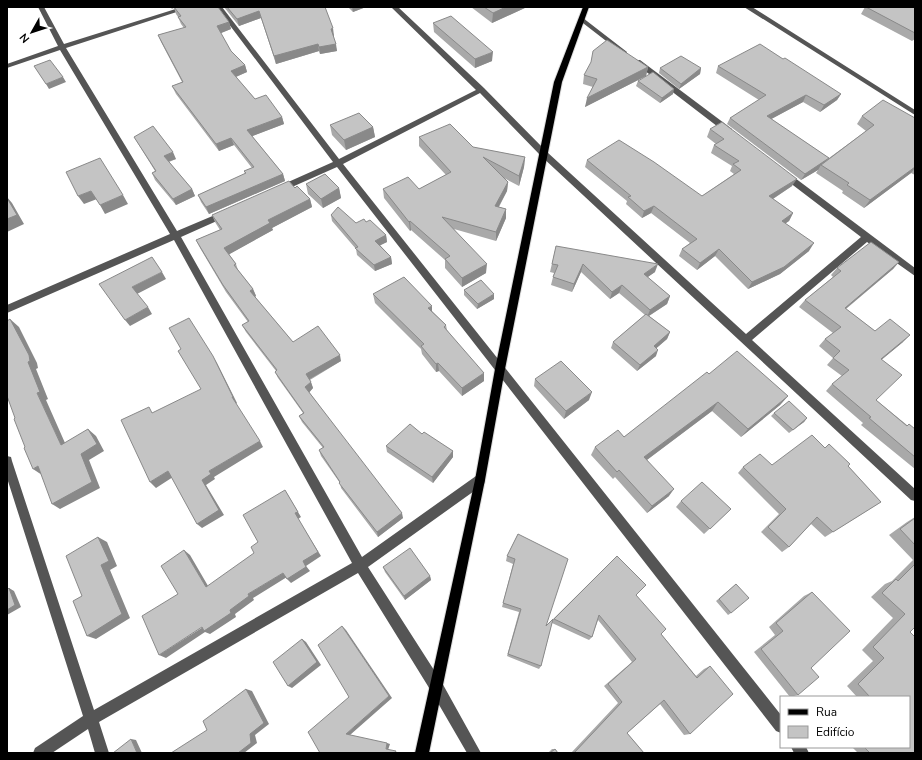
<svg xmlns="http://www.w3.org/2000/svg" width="922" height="760" viewBox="0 0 922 760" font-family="'Nunito Sans',sans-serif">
<rect width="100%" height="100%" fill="#fff"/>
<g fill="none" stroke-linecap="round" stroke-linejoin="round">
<g stroke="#dbdbdb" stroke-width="2">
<path id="major" d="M 583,7 L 589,7 L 562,82 L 505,369 L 485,480 L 429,753 L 415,753 L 475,480 L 495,369 L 554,82 Z"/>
</g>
<path fill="#555" fill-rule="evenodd" d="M 38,7 L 44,7 L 64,44 L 182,7 L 192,7 L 66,48 L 177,231 L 222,212 L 228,212 L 229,214 L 228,216 L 181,237 L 362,557 L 476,476 L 480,475 L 484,476 L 485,480 L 484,484 L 368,567 L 441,681 L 481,753 L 467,753 L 431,691 L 358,573 L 99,722 L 109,753 L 95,753 L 88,729 L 52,753 L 33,753 L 35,748 L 83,716 L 7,478 L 7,456 L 11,457 L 12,461 L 94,710 L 352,563 L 174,240 L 7,313 L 7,305 L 170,234 L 60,50 L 7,68 L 7,64 L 58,46 Z
M 216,7 L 222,7 L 339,159 L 476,90 L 391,7 L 398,7 L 484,88 L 547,152 L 746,334 L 861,237 L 781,176 L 781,172 L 787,172 L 915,268 L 915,276 L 867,242 L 752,340 L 915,489 L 915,501 L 911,500 L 541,156 L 480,93 L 343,164 L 781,715 L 781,733 L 776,731 L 337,167 L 283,191 L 277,191 L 276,189 L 277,187 L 333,162 Z
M 744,7 L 752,7 L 915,110 L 915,115 Z
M 579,18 L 583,18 L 627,52 L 627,54 L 623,54 L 579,20 Z
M 636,60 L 640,60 L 732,129 L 732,133 L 726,133 L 636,64 Z
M 791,747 L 806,747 L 809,753 L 794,753 Z"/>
<use href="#major" fill="#000" fill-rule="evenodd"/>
</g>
<path fill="#a9a9a9" d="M 170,7 L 218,7 L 229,22 L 231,29 L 220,33 L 231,51 L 245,65 L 247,72 L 236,77 L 255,99 L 282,117 L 284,124 L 252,136 L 283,174 L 285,181 L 209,214 L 201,202 L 198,195 L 245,174 L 244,171 L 252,168 L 234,145 L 219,151 L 176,94 L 172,86 L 182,82 L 161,42 L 158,35 L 184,28 L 181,24 L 178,17 L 176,14 L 174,8 L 172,9 Z
M 224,7 L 325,7 L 334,36 L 333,36 L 337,51 L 320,54 L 319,51 L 276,64 L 261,18 L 239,26 Z
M 348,7 L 366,7 L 353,12 Z
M 471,7 L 527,7 L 492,23 Z
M 865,7 L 915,7 L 915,39 L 912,41 L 861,14 Z
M 433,23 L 492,61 L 475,68 L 434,32 Z
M 718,66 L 841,94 L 837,100 L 820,112 L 803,102 L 771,119 L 829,158 L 866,131 L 857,124 L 862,116 L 915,118 L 915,175 L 911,173 L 864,208 L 842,193 L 843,191 L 816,173 L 818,170 L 801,180 L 727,124 L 730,118 L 759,100 L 716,73 Z
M 648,67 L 646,76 L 585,107 L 593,87 L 583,84 L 584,75 Z
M 660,68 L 701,68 L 700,74 L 679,89 L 659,73 Z
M 638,81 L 673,94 L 660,103 L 636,86 Z
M 330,125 L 373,127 L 375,137 L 346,150 L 332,135 Z
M 710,129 L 792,186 L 773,199 L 793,213 L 789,221 L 785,223 L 809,251 L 780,274 L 748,289 L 715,256 L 697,270 L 679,256 L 682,249 L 690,243 L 651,213 L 642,218 L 626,204 L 627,201 L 585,167 L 587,160 L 702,196 L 734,174 L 730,171 L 732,166 L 711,153 L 714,145 L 716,144 L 707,137 Z
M 134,137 L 176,159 L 169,162 L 192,189 L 195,196 L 176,205 L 155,180 L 152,173 L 155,171 Z
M 419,137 L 525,157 L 524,167 L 519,186 L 504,178 L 508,182 L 507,191 L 499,207 L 506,209 L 506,218 L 496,241 L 454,229 L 486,273 L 462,287 L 445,268 L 445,260 L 411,230 L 410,231 L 384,198 L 383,189 L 419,189 L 446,175 L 419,146 Z
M 306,184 L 339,188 L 341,198 L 323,208 L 308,194 Z
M 295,188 L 310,199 L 312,207 L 272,228 L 273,230 L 229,254 L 236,264 L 238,270 L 253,289 L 256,296 L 255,297 L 293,342 L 341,361 L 310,380 L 313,388 L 309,392 L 403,518 L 378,537 L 341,488 L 340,483 L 321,456 L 319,450 L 323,448 L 302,422 L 299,416 L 303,413 L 278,378 L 275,372 L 276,371 L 246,332 L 242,325 L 248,322 L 226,292 L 200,248 L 196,240 L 220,230 L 215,222 L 212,215 Z
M 331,215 L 356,223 L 366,222 L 386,235 L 387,242 L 380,245 L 391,257 L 392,264 L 375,271 L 357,255 L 356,249 L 332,221 Z
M 556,246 L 655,272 L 647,277 L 670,296 L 667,304 L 649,316 L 670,332 L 667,339 L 656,348 L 656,356 L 637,371 L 611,348 L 613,342 L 645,315 L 619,293 L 610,299 L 581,272 L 572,292 L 551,285 L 554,273 L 550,272 Z
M 899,262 L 893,269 L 846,309 L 875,331 L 903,342 L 881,360 L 876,400 L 907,425 L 915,429 L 915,469 L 861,425 L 863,423 L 826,391 L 832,384 L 842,376 L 827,365 L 833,358 L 819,346 L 825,339 L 833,333 L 799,307 L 805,300 L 833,277 L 831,275 L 837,268 Z
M 464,290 L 494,299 L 477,309 L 464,295 Z
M 373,294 L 432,311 L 446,325 L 447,330 L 484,381 L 462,396 L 439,371 L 436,372 L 422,354 L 421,349 L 375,303 Z
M 709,374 L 788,396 L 780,405 L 741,437 L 712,411 L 647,460 L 669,496 L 647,513 L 615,477 L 613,479 L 591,455 L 595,447 L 624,437 Z
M 535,379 L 589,400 L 564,419 L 534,386 Z
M 774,413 L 807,418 L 804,422 L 789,433 L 771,416 Z
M 422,434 L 453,451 L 453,457 L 433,483 L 387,452 L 386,446 Z
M 825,448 L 848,466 L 881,502 L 825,537 L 811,524 L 789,547 L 782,552 L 761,532 L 779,514 L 738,473 L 743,467 L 772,465 Z
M 681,501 L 731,509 L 704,534 L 676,507 Z
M 915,517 L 915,627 L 910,632 L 915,753 L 858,753 L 852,747 L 909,747 L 909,697 L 857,697 L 847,686 L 873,661 L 862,650 L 893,618 L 871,597 L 885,584 L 892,581 L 913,560 L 889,535 L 907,522 Z
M 518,534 L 546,626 L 617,556 L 636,595 L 661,634 L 696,676 L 704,669 L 710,666 L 690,734 L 684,735 L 660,704 L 627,733 L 644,753 L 571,753 L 618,703 L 604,686 L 632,662 L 598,620 L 592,637 L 589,640 L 552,623 L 541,666 L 539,669 L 507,656 L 519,612 L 502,607 L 513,564 L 506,561 L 507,556 Z
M 383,567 L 430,576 L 431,580 L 405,600 L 385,572 Z
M 736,584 L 731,613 L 728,615 L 716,601 Z
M 812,592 L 798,695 L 790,697 L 754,652 L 775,635 L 769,627 L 804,596 Z
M 552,749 L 555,749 L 558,753 L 548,753 Z"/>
<path fill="#898989" d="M 352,7 L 366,7 L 353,12 Z
M 506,7 L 527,7 L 492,23 L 493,13 Z
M 259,11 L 261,18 L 239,26 L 237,19 Z
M 229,22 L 231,29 L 219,34 L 217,26 Z
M 333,28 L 334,36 L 332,36 L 331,29 Z
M 318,44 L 319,51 L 276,64 L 274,56 Z
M 336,44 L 337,51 L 320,54 L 319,47 Z
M 493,52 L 492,61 L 475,68 L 475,59 Z
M 245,65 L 247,72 L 233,78 L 231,71 Z
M 648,67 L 646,76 L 585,107 L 587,98 Z
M 701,68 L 700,74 L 679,89 L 681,84 Z
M 63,77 L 66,82 L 49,89 L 46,84 Z
M 674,89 L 673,94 L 660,103 L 662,98 Z
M 841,94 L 837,100 L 820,112 L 824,105 Z
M 806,95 L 803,102 L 764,123 L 767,116 Z
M 282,117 L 284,124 L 250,137 L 247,130 Z
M 373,127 L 375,137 L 346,150 L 344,140 Z
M 231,138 L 234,145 L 219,151 L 216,144 Z
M 173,152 L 176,159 L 167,162 L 164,156 Z
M 525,157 L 524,167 L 519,186 L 519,176 Z
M 829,158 L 821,165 L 818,170 L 801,180 L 805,174 Z
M 915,167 L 915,168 L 911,173 L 864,208 L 870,200 Z
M 283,174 L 285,181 L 209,214 L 206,207 Z
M 797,179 L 792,186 L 765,204 L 769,196 Z
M 508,182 L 507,191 L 494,215 L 495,206 Z
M 339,188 L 341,198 L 323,208 L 321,199 Z
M 192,189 L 195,196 L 176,205 L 173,199 Z
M 91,191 L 97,199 L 84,204 L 78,196 Z
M 123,195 L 128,204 L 105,214 L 100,205 Z
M 7,197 L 12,203 L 24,224 L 7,232 Z
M 310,199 L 312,207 L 272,228 L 273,230 L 228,255 L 224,248 L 268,220 Z
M 654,206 L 651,213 L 642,218 L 644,211 Z
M 506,209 L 506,218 L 496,241 L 496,232 Z
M 793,213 L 789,221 L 778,229 L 782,221 Z
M 410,221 L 411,230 L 410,231 L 409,222 Z
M 386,235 L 387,242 L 377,247 L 375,241 Z
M 814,243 L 809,251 L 780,274 L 748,289 L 752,282 Z
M 719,249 L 715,256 L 697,270 L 700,263 Z
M 391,257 L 392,264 L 375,271 L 374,265 Z
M 899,262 L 893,269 L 838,315 L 845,308 Z
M 487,264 L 486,273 L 462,287 L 462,278 Z
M 583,264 L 581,272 L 572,292 L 574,284 Z
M 658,264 L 655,272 L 641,282 L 644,274 Z
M 162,272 L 166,279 L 137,294 L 132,287 Z
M 622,285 L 619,293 L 610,299 L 612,292 Z
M 253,289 L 256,296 L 253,298 L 250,291 Z
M 494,294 L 494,299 L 477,309 L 478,304 Z
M 670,296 L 667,304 L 647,317 L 650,310 Z
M 432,306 L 432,315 L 428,308 Z
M 148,307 L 152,314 L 130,326 L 125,320 Z
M 10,319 L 19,327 L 37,363 L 38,368 L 36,369 L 48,399 L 46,400 L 69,452 L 61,445 L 37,393 Z
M 670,332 L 667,339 L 651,353 L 654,346 Z
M 910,335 L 903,342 L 874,366 L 881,359 Z
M 658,350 L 656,356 L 637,371 L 640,365 Z
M 340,355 L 341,361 L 308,380 L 306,374 Z
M 213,356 L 217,363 L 237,403 L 236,404 L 232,397 Z
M 438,363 L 439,371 L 436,372 L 436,364 Z
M 484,373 L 484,381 L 462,396 L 462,388 Z
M 311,382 L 313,388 L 308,394 L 305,387 Z
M 592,392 L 589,400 L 564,419 L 566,411 Z
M 788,396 L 780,405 L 741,437 L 748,429 Z
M 718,402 L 712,411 L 640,465 L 644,457 Z
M 807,418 L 804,422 L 789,433 L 793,430 Z
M 88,429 L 96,436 L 104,451 L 89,460 L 100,488 L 60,509 L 52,504 L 81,454 Z
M 260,441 L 263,447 L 214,477 L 215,479 L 206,485 L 224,515 L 202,528 L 197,524 L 202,480 L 209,471 Z
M 453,451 L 453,457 L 433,483 L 432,477 Z
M 38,466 L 42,475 L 33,469 Z
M 168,471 L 173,477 L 156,488 L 150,482 Z
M 674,489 L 669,496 L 647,513 L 652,506 Z
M 285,490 L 301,517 L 298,519 L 321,556 L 306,566 L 310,571 L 291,583 L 287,579 L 303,561 L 295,513 Z
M 402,513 L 403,518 L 378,537 L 377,532 Z
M 98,537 L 107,542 L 117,566 L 110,570 L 130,618 L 96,639 L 87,636 Z
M 184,550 L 190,555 L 211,591 L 206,587 Z
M 283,573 L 287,577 L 253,598 L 254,600 L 235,614 L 236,617 L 210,634 L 205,632 L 166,658 L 159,655 L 230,610 L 248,594 Z
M 430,576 L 431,580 L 405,600 L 404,596 Z
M 9,588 L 14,591 L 21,607 L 7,615 Z
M 342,626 L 346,630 L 392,698 L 350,735 L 346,734 L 389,696 Z
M 302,639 L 306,642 L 321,665 L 292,688 L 288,686 Z
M 246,689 L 252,691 L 269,724 L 255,735 L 257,743 L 244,753 L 238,753 L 250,734 Z
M 131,739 L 136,740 L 142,753 L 137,753 Z
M 387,743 L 390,744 L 388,750 L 386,749 Z"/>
<path fill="#c4c4c4" stroke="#898989" d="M 174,7 L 218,7 L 229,22 L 217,26 L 231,51 L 245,65 L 231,71 L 255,99 L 266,95 L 282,117 L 247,130 L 283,174 L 206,207 L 198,195 L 246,173 L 244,171 L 254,167 L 231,138 L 216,144 L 172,86 L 183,82 L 158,35 L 186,27 L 178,17 L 181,16 Z
M 227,7 L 325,7 L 333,28 L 331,29 L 336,44 L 319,47 L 318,44 L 274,56 L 259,11 L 237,19 Z
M 484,7 L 506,7 L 493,13 Z
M 866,7 L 915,7 L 915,33 Z
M 451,16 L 493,52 L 475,59 L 433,23 Z
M 607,40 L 648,67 L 587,98 L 597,79 L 584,75 L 591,62 L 593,51 Z
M 760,44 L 783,59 L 785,58 L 841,94 L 824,105 L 806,95 L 767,116 L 829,158 L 805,174 L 730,118 L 766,95 L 718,66 Z
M 681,56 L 701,68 L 681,84 L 660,68 Z
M 50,60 L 63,77 L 46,84 L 34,66 Z
M 653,72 L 674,89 L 662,98 L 638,81 Z
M 883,100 L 915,118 L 915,167 L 870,200 L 847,185 L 849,183 L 821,165 L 874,125 L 862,116 Z
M 359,113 L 373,127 L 344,140 L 330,125 Z
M 722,122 L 797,179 L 769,196 L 793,213 L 782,221 L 814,243 L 784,267 L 752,282 L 719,249 L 700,263 L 682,249 L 697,239 L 654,206 L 644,211 L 628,197 L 631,196 L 587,160 L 619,140 L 654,162 L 702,196 L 741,170 L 733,164 L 739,161 L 714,145 L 724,139 L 710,129 Z
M 450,124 L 473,147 L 525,157 L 519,176 L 483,157 L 508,182 L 495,206 L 506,209 L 496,232 L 442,217 L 487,264 L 462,278 L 445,259 L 450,256 L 410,221 L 409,222 L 383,189 L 408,177 L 419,189 L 451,172 L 419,137 Z
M 153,126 L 173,152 L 164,156 L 192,189 L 173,199 L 152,173 L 156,171 L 134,137 Z
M 100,158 L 123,195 L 100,205 L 91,191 L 78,196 L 66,172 Z
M 325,174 L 339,188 L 321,199 L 306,184 Z
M 289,181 L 295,188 L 297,186 L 310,199 L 268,220 L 270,223 L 224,248 L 236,264 L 234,265 L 253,289 L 250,291 L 293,342 L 318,326 L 340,355 L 306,374 L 311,382 L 305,387 L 402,513 L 377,532 L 339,483 L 340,482 L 319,450 L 324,447 L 299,416 L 304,413 L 275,372 L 277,370 L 242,325 L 249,321 L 223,285 L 196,240 L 222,229 L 212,215 Z
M 7,198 L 17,215 L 7,219 Z
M 338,207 L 356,223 L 364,219 L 366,222 L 370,220 L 386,235 L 375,241 L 391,257 L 374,265 L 355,248 L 358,247 L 331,215 Z
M 871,242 L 899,262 L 845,308 L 875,331 L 890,319 L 910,335 L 881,359 L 902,375 L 876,400 L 907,426 L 909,424 L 915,429 L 915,457 L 869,418 L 871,417 L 832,384 L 849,370 L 833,358 L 840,351 L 825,339 L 841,327 L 805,300 L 841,271 L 837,268 Z
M 556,246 L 658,264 L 644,274 L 670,296 L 650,310 L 622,285 L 612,292 L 583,264 L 574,284 L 553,277 L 558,265 L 552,264 Z
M 152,257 L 162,272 L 132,287 L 148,307 L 125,320 L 99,284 Z
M 404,277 L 432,306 L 428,308 L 446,325 L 444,327 L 484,373 L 462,388 L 438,363 L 436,364 L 421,346 L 424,344 L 373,294 Z
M 481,280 L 494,294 L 478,304 L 464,290 Z
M 646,314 L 670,332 L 654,346 L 658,350 L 640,365 L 613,342 Z
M 189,318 L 213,356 L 233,397 L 232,397 L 260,441 L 209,471 L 211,474 L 202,480 L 219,510 L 197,524 L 168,471 L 150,482 L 121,420 L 149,407 L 152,413 L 201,389 L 178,351 L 181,349 L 169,328 Z
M 10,319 L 29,355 L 30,361 L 28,362 L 40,392 L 37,393 L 61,445 L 88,429 L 97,444 L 81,454 L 92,482 L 52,504 L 38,466 L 33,469 L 24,448 L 25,447 L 14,419 L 15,418 L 7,396 L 7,321 Z
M 737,351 L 788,396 L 748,429 L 718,402 L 644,457 L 674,489 L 652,506 L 619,470 L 617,472 L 595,447 L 618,430 L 624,437 L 707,372 L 709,374 Z
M 561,361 L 592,392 L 566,411 L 535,379 Z
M 789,401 L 807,418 L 793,430 L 774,413 Z
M 410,424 L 422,434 L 424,432 L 453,451 L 432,477 L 386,446 Z
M 812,435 L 825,448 L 829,444 L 850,464 L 848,466 L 881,502 L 833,532 L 817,517 L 789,547 L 768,527 L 786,509 L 743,467 L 760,454 L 772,465 Z
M 702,482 L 731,509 L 710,529 L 681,501 Z
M 285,490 L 298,512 L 295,513 L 318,552 L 303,561 L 306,567 L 287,579 L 283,573 L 248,594 L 249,596 L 230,610 L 231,613 L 204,631 L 202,627 L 159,655 L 142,616 L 178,594 L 161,566 L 184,550 L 206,587 L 254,553 L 251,547 L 258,542 L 243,515 Z
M 915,518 L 915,545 L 900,529 Z
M 518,534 L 568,559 L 546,626 L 553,619 L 541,666 L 508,654 L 521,609 L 503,603 L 515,559 L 507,556 Z
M 98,537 L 109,561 L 101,565 L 122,614 L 87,636 L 73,601 L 82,596 L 66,556 Z
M 410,548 L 430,576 L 404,596 L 383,567 Z
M 617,556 L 646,585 L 636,595 L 666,629 L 661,634 L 697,678 L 710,666 L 733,694 L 690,734 L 664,700 L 627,733 L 644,753 L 574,753 L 622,702 L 608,684 L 636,659 L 599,615 L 592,637 L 554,619 Z
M 915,564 L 915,627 L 910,632 L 915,637 L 915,753 L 870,753 L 864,747 L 909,747 L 909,697 L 870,697 L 858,684 L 884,658 L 873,647 L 905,614 L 882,593 L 896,579 L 898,581 Z
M 736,584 L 749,598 L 731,613 L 719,599 Z
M 9,588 L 15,605 L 7,610 L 7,590 Z
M 812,592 L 850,631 L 811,668 L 819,677 L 798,695 L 761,649 L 783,631 L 776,623 Z
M 342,626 L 389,696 L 346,734 L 387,743 L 386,749 L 396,751 L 395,753 L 320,753 L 308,732 L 349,697 L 318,645 Z
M 302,639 L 317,662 L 288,686 L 273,662 Z
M 246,689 L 264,723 L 250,734 L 251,743 L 238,753 L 171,753 L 207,730 L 203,721 Z
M 131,739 L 137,753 L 113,753 Z
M 555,749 L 558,753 L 550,753 Z"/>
<rect width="922" height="760" fill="none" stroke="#000000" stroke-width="16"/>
<rect x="780" y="696" width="130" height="52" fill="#ffffff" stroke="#999999"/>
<rect x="788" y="709" width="20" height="6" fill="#000000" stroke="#999999"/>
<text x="816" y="716" font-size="12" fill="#000000">Rua</text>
<rect x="788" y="726" width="20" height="12" fill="#c4c4c4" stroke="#999999"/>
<text x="816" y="736" font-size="12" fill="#000000">Edifício</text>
<g transform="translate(32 32) rotate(231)" stroke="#ffffff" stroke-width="3" paint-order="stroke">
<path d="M0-3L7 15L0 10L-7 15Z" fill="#000000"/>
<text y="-6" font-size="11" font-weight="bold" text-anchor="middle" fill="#000000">N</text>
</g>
</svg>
